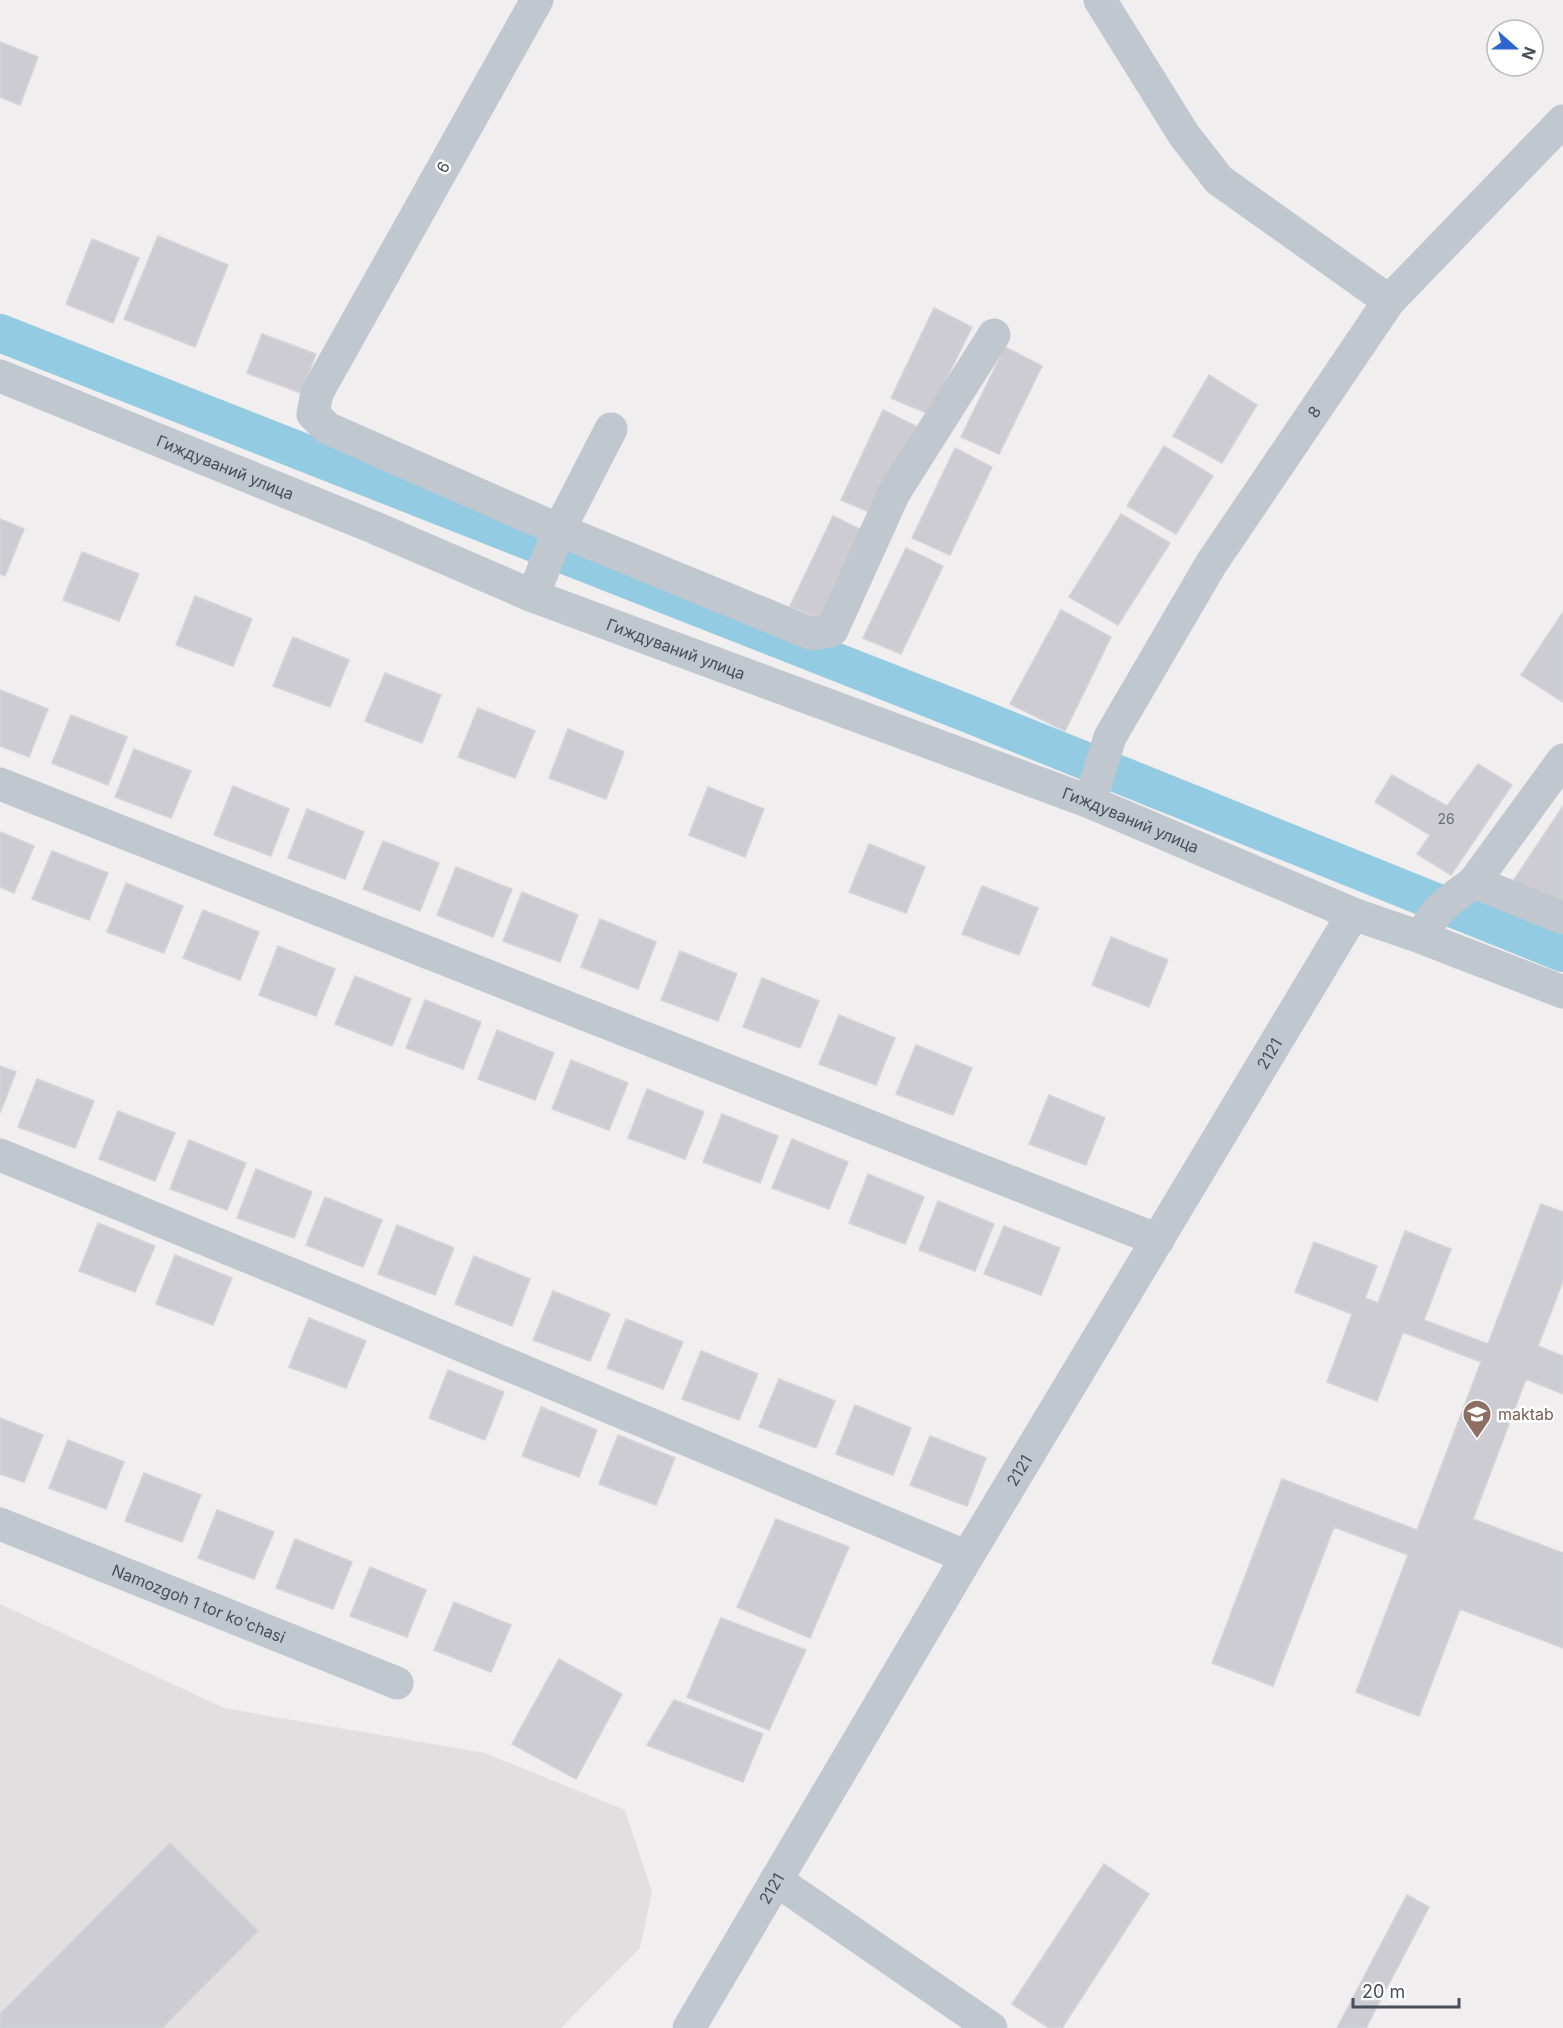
<svg xmlns="http://www.w3.org/2000/svg" width="1563" height="2028" viewBox="0 0 1563 2028" font-family="Inter,sans-serif">
<rect width="100%" height="100%" fill="#f0eeee"/>
<path fill="#e1dfdf" d="M 0,1604 L 224,1708 L 485,1753 L 625,1810 L 652,1892 L 640,1948 L 561,2028 L 0,2028 Z"/>
<g fill="none" stroke-linecap="round" stroke-linejoin="round">
<path stroke="#92cbe2" stroke-width="38" d="M 0,333 L 964,712 L 1563,953"/>
</g>
<path fill="#ccccd2" stroke="#d2d4d9" stroke-width="1.5" d="M 0,42 L 38,57 L 20,105 L 0,97 Z
M 158,236 L 228,265 L 195,347 L 124,319 Z
M 92,239 L 139,258 L 113,323 L 66,304 Z
M 934,308 L 972,327 L 929,414 L 891,398 Z
M 262,334 L 316,354 L 301,393 L 247,373 Z
M 1005,347 L 1042,366 L 999,454 L 961,437 Z
M 1209,375 L 1257,405 L 1222,463 L 1173,436 Z
M 883,410 L 920,428 L 879,516 L 841,500 Z
M 1164,446 L 1213,476 L 1176,534 L 1127,506 Z
M 955,448 L 992,467 L 950,555 L 912,538 Z
M 1121,514 L 1170,543 L 1118,625 L 1069,597 Z
M 833,516 L 870,534 L 828,622 L 790,606 Z
M 0,519 L 24,529 L 5,576 L 0,574 Z
M 906,548 L 943,566 L 901,654 L 863,638 Z
M 82,552 L 139,574 L 119,621 L 63,600 Z
M 195,596 L 252,619 L 233,666 L 176,645 Z
M 1061,610 L 1111,637 L 1065,731 L 1010,704 Z
M 1563,612 L 1563,702 L 1521,675 Z
M 293,637 L 349,660 L 330,707 L 273,686 Z
M 385,673 L 441,695 L 422,743 L 365,721 Z
M 0,690 L 48,709 L 29,757 L 0,746 Z
M 478,708 L 535,731 L 515,778 L 458,757 Z
M 71,715 L 127,737 L 108,785 L 52,763 Z
M 568,729 L 624,752 L 606,799 L 549,778 Z
M 134,749 L 191,771 L 171,818 L 115,797 Z
M 1478,764 L 1512,785 L 1451,875 L 1417,854 L 1430,835 L 1375,802 L 1392,775 L 1447,806 Z
M 233,786 L 289,809 L 271,856 L 214,835 Z
M 708,787 L 764,809 L 745,857 L 689,835 Z
M 1563,806 L 1563,911 L 1513,881 Z
M 307,809 L 364,832 L 345,879 L 288,858 Z
M 0,832 L 34,846 L 14,893 L 0,887 Z
M 383,841 L 439,863 L 420,911 L 363,889 Z
M 869,844 L 925,867 L 906,913 L 849,892 Z
M 52,851 L 108,873 L 89,920 L 32,899 Z
M 456,867 L 512,889 L 493,937 L 437,915 Z
M 126,883 L 183,906 L 164,953 L 107,932 Z
M 982,886 L 1038,908 L 1019,955 L 962,934 Z
M 522,892 L 578,915 L 560,962 L 503,941 Z
M 203,910 L 259,932 L 240,980 L 183,958 Z
M 600,919 L 656,942 L 638,989 L 581,967 Z
M 1111,937 L 1168,960 L 1149,1007 L 1092,985 Z
M 278,946 L 335,969 L 316,1016 L 259,995 Z
M 680,951 L 737,974 L 718,1021 L 661,1000 Z
M 355,976 L 411,999 L 392,1046 L 335,1024 Z
M 762,978 L 819,1001 L 800,1048 L 743,1027 Z
M 425,1000 L 481,1022 L 463,1069 L 406,1048 Z
M 839,1015 L 895,1038 L 876,1085 L 819,1064 Z
M 497,1030 L 554,1053 L 535,1100 L 478,1079 Z
M 916,1045 L 972,1068 L 953,1115 L 896,1094 Z
M 571,1060 L 628,1083 L 609,1130 L 552,1109 Z
M 0,1066 L 16,1072 L 0,1113 Z
M 37,1079 L 94,1101 L 75,1148 L 18,1127 Z
M 647,1089 L 704,1112 L 685,1159 L 628,1138 Z
M 1049,1095 L 1105,1118 L 1086,1165 L 1029,1144 Z
M 118,1111 L 175,1133 L 155,1181 L 99,1159 Z
M 722,1114 L 778,1136 L 760,1183 L 703,1162 Z
M 792,1139 L 848,1162 L 829,1209 L 772,1188 Z
M 189,1140 L 246,1163 L 227,1210 L 170,1189 Z
M 256,1169 L 312,1192 L 294,1238 L 237,1218 Z
M 868,1174 L 924,1197 L 905,1244 L 849,1223 Z
M 325,1197 L 382,1220 L 363,1267 L 306,1245 Z
M 938,1201 L 994,1224 L 975,1271 L 919,1250 Z
M 1541,1204 L 1563,1212 L 1563,1281 L 1538,1346 L 1563,1356 L 1563,1394 L 1526,1379 L 1473,1519 L 1563,1553 L 1563,1648 L 1460,1609 L 1419,1716 L 1356,1692 L 1408,1555 L 1334,1527 L 1273,1686 L 1212,1663 L 1282,1479 L 1417,1530 L 1481,1362 L 1403,1332 L 1377,1401 L 1327,1382 L 1352,1314 L 1295,1292 L 1314,1242 L 1377,1266 L 1365,1298 L 1378,1303 L 1405,1231 L 1451,1249 L 1424,1320 L 1488,1344 Z
M 98,1223 L 155,1246 L 135,1292 L 79,1271 Z
M 397,1225 L 454,1248 L 435,1295 L 378,1274 Z
M 1004,1226 L 1060,1248 L 1041,1295 L 984,1274 Z
M 175,1255 L 232,1278 L 213,1325 L 156,1304 Z
M 474,1256 L 530,1279 L 512,1326 L 455,1304 Z
M 553,1291 L 610,1314 L 590,1361 L 533,1340 Z
M 309,1318 L 366,1341 L 346,1388 L 289,1367 Z
M 626,1319 L 683,1342 L 663,1389 L 607,1368 Z
M 701,1351 L 758,1374 L 739,1420 L 682,1399 Z
M 448,1370 L 504,1392 L 485,1440 L 429,1418 Z
M 779,1379 L 835,1401 L 816,1448 L 759,1427 Z
M 855,1405 L 911,1428 L 893,1475 L 836,1454 Z
M 541,1407 L 597,1430 L 579,1477 L 522,1456 Z
M 0,1418 L 43,1435 L 24,1482 L 0,1474 Z
M 618,1435 L 675,1458 L 656,1505 L 599,1484 Z
M 930,1436 L 986,1458 L 967,1506 L 910,1485 Z
M 68,1440 L 124,1462 L 106,1509 L 49,1488 Z
M 144,1473 L 201,1495 L 182,1542 L 125,1521 Z
M 217,1510 L 274,1532 L 254,1579 L 198,1558 Z
M 776,1519 L 849,1547 L 810,1638 L 737,1607 Z
M 295,1539 L 352,1562 L 333,1609 L 276,1588 Z
M 370,1567 L 426,1590 L 407,1637 L 350,1616 Z
M 454,1602 L 511,1625 L 491,1672 L 434,1650 Z
M 721,1618 L 806,1650 L 769,1730 L 687,1697 Z
M 559,1659 L 622,1694 L 576,1779 L 512,1744 Z
M 674,1700 L 763,1734 L 743,1782 L 647,1745 Z
M 170,1843 L 258,1931 L 162,2028 L 0,2028 L 0,2014 Z
M 1104,1864 L 1149,1894 L 1062,2028 L 1049,2028 L 1012,2004 Z
M 1407,1895 L 1429,1907 L 1366,2028 L 1337,2028 Z"/>
<g fill="none" stroke-linecap="round" stroke-linejoin="round">
<g stroke="#c0c7ce" stroke-width="33">
<path d="M 537,0 L 317,393 L 313,414 L 327,428 L 559,530 L 812,634 L 832,630 L 894,493 L 994,335"/>
<path d="M 1100,0 L 1184,135 L 1219,180 L 1389,301"/>
<path id="s1" d="M 0,376 L 373,527 L 533,596 L 1090,802 L 1353,914 L 1423,938 L 1563,992"/>
<path d="M 533,596 L 559,530 L 611,429"/>
<path d="M 1563,760 L 1474,882 L 1563,918"/>
<path d="M 0,784 L 1158,1240"/>
<path id="s2" d="M 1090,802 L 1110,737 L 1211,564 L 1389,301 L 1563,121"/>
<path d="M 1423,938 C 1430,911 1453,898 1474,882"/>
<path d="M 0,1155 L 356,1301 L 967,1557"/>
<path id="s3" d="M 0,1524 L 397,1683"/>
<path d="M 776,1880 L 991,2028"/>
<path id="s4" d="M 689,2028 L 967,1557 L 1353,914"/>
</g>
</g>
<defs>
<g id="school-pin" transform="scale(1.5)"><path d="M0 17L-7.5 6A9.5 9.5 0 1 1 7.5 6Z" fill="#8d6e63" stroke="#fff"/><path d="M0-5L7-2L0 1L-7-2ZM-4 1L0 2.5L4 1V4Q0 6-4 4Z" fill="#fff"/></g>
</defs>
<g fill-rule="evenodd">
<use href="#school-pin" x="1477" y="1414"/>
</g>
<g text-anchor="middle" dominant-baseline="central" stroke-width="5" stroke-linejoin="round" paint-order="stroke">
<g font-size="14" fill="#696e77">
<text x="1446" y="818">26</text>
</g>
<g font-size="16" fill="#484f59" stroke="#fff">
<text transform="translate(443 167) rotate(-61)">6</text>
<text stroke="none"><textPath href="#s2" startOffset="452">8</textPath></text>
<text stroke="none"><textPath href="#s1" startOffset="243">Гиждуваний улица</textPath></text>
<text stroke="none"><textPath href="#s1" startOffset="729">Гиждуваний улица</textPath></text>
<text stroke="none"><textPath href="#s1" startOffset="1215">Гиждуваний улица</textPath></text>
<text stroke="none"><textPath href="#s4" startOffset="1134">2121</textPath></text>
<text stroke="none"><textPath href="#s4" startOffset="648">2121</textPath></text>
<text stroke="none"><textPath href="#s3" startOffset="214">Namozgoh 1 tor ko'chasi</textPath></text>
<text stroke="none"><textPath href="#s4" startOffset="162">2121</textPath></text>
</g>
<g font-size="16" fill="#785e54" stroke="#fff" text-anchor="start">
<text x="1498" y="1414">maktab</text>
</g>
</g>
<g transform="translate(1515 48) rotate(111)"><circle r="28" fill="#ffffff" stroke="#b6b9bd" stroke-width="1.5"/>
<path d="M0-4.5L10 22L0 15L-10 22Z" fill="#2c65cc"/>
<text y="-9" font-size="16" font-weight="bold" text-anchor="middle" fill="#484f59">N</text>
</g>
<path d="M1353 1998v9h106v-9" fill="none" stroke="#484f59" stroke-width="3"/>
<text x="1362" y="1998" font-size="18" fill="#484f59" stroke="#ffffff" stroke-width="4.5" paint-order="stroke">20 m</text>
</svg>
